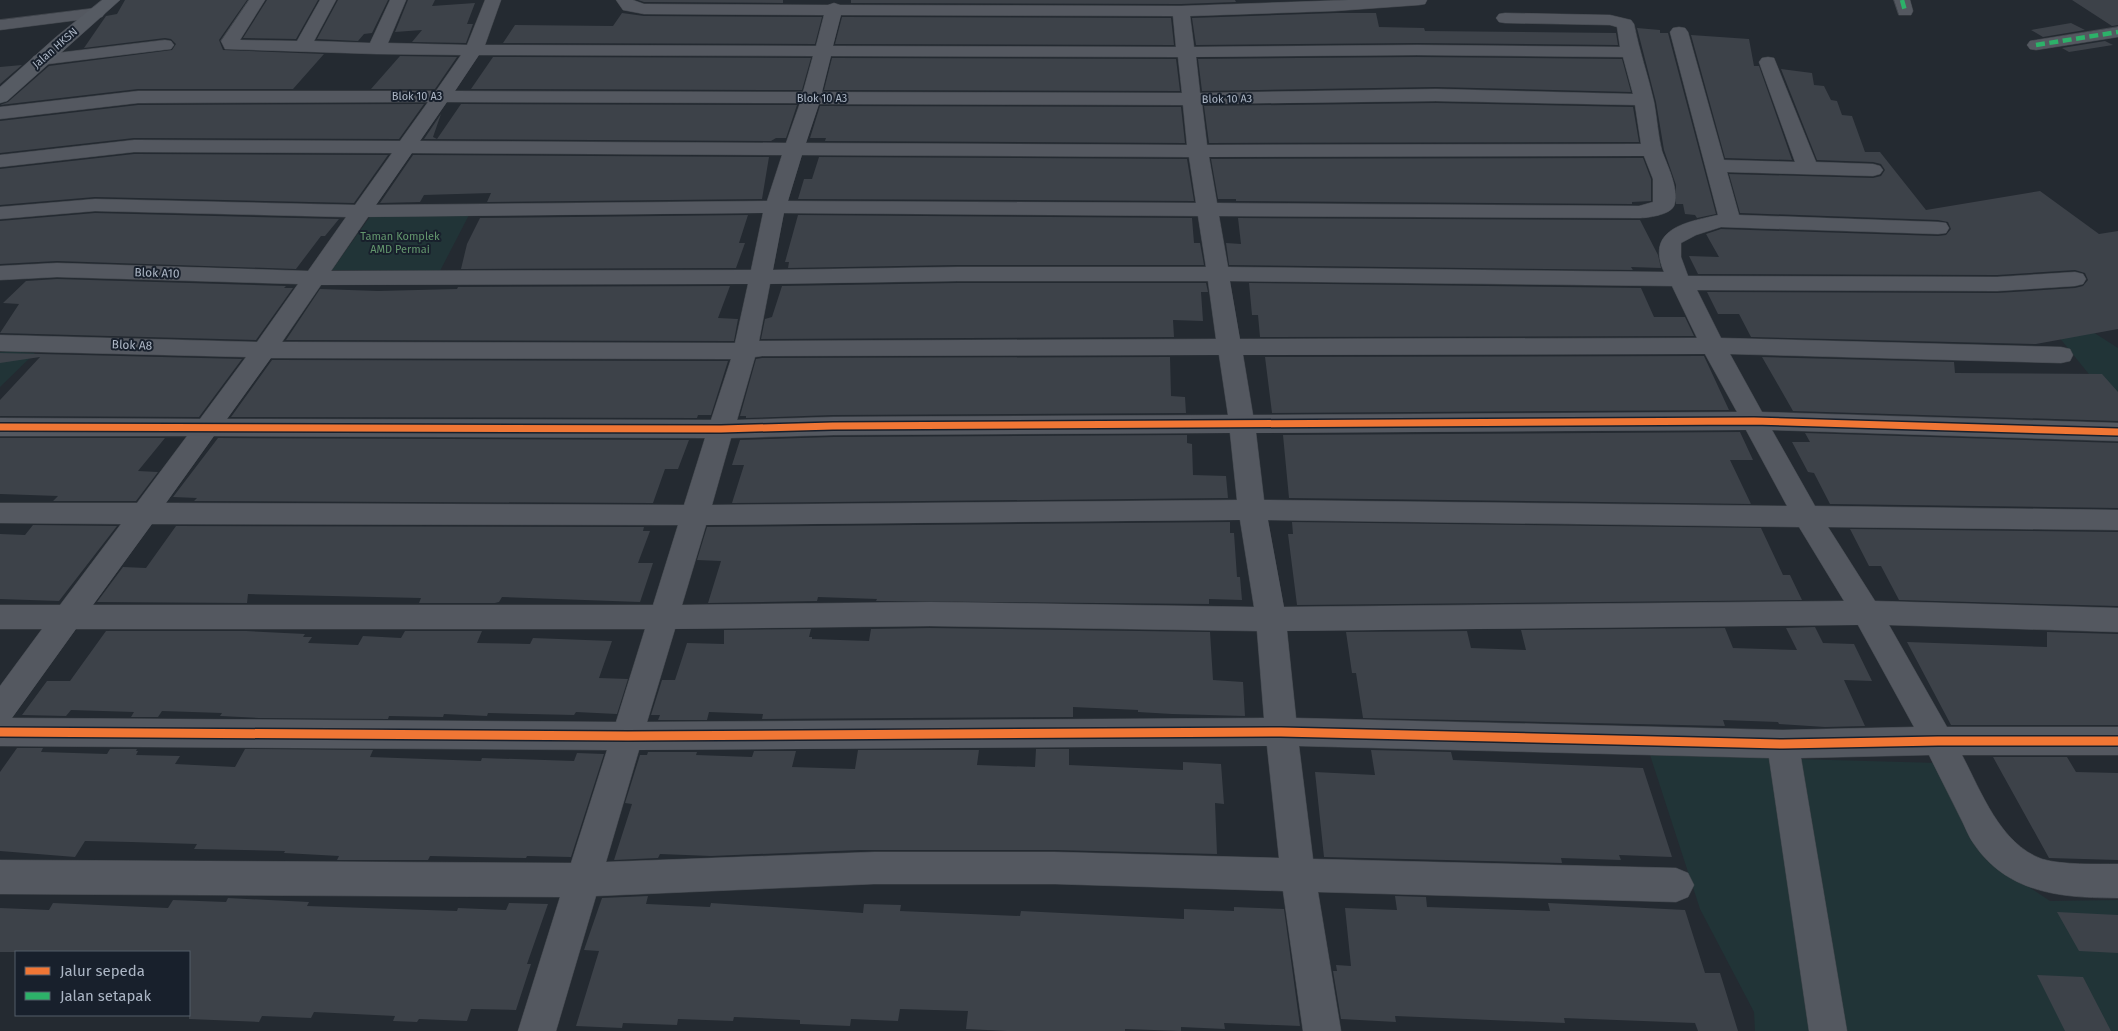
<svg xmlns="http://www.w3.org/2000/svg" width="2118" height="1031" viewBox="0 0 2118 1031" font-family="'Fira Sans',sans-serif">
<rect width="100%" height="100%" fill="#242a31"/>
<path fill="#213437" d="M 372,214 L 469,215 L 440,271 L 332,270 Z
M 2054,331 L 2093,332 L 2118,348 L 2118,410 Z
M 8,351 L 35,353 L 0,387 L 0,352 Z
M 1650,755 L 1939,763 L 2000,868 L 2050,901 L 2118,900 L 2118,1031 L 1755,1031 L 1754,1012 L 1700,909 Z"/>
<path fill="#3d4249" d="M 125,0 L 247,0 L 219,40 L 223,50 L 324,54 L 293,89 L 138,89 L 0,105 L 8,102 L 49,66 L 172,50 L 176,44 L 171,39 L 165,38 L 84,48 L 106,16 L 117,14 Z
M 267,0 L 318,0 L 296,39 L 243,38 Z
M 338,0 L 388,0 L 372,33 L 364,34 L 358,41 L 317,39 Z
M 408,0 L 435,0 L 432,6 L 475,3 L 467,24 L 473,24 L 466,43 L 412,42 L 422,30 L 395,32 Z
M 638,0 L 783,0 L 783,3 L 644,2 Z
M 851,0 L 1235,0 L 1236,2 L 1181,4 L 851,3 Z
M 2072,0 L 2118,0 L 2118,25 L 2112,26 Z
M 622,13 L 644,16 L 822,17 L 815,44 L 503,43 L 515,25 L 613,26 Z
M 1336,13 L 1376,13 L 1379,27 L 1424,28 L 1425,31 L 1616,33 L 1618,45 L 1417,43 L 1196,45 L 1192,18 Z
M 842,17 L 1171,18 L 1174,45 L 835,44 Z
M 2071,23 L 2085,30 L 2043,37 L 2031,30 Z
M 1637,28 L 1660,30 L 1660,33 L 1668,33 L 1716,214 L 1697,218 L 1695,215 L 1685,214 L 1683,204 L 1676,204 L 1676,185 L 1664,150 L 1656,102 Z
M 1691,35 L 1749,39 L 1754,66 L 1759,66 L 1792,160 L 1725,158 Z
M 2105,41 L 2113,45 L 2069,52 L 2062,48 Z
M 400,56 L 457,57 L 435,89 L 371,89 Z
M 493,57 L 811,58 L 802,90 L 471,89 Z
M 1417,57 L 1622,59 L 1631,92 L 1436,87 L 1202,91 L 1198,59 Z
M 832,58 L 1176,59 L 1180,91 L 824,90 Z
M 22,65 L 0,84 L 0,67 Z
M 1781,69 L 1812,73 L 1814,85 L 1824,86 L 1831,100 L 1837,101 L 1842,115 L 1852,116 L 1865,152 L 1880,152 L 1926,210 L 2040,191 L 2099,234 L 2118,231 L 2118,329 L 2036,344 L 1751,337 L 1739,314 L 1718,314 L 1707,292 L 1997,293 L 2075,288 L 2083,286 L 2088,280 L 2085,273 L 2075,270 L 1997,275 L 1698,274 L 1689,256 L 1719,257 L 1706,234 L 1721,229 L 1938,236 L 1946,235 L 1951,229 L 1948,222 L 1938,220 L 1740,213 L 1729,174 L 1873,178 L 1881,176 L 1885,170 L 1881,164 L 1873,162 L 1817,160 Z
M 1436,103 L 1633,107 L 1639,142 L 1209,143 L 1204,106 Z
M 424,104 L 399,139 L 134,138 L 0,153 L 0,121 L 138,105 Z
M 461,104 L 797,105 L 786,138 L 776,138 L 771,141 L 424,139 L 441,114 L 433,137 L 437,139 Z
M 820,106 L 1181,107 L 1185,143 L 825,141 L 826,138 L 810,138 Z
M 134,154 L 388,155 L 354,203 L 95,197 L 0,205 L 0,169 Z
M 413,155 L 769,157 L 762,199 L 487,202 L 491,193 L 424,195 L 420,202 L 380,203 Z
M 819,157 L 1187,159 L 1194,201 L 798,199 L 804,179 L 812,179 Z
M 1643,158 L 1651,179 L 1651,201 L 1632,202 L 1632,204 L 1236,201 L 1236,199 L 1218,199 L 1211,159 Z
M 95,213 L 339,219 L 325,236 L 321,236 L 296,269 L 57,261 L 0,264 L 0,221 Z
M 748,215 L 739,243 L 745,243 L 736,268 L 461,269 L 467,244 L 480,218 Z
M 798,215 L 1192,218 L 1194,243 L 1200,243 L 1204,265 L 957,265 L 788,268 L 789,262 L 785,262 Z
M 1238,218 L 1640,220 L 1658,255 L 1661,268 L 1631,267 L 1633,270 L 1229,265 L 1226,243 L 1241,244 Z
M 57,279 L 286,286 L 284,288 L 293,288 L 256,340 L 0,333 L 19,304 L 3,303 L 26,281 Z
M 957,283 L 1206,283 L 1208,292 L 1201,292 L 1203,321 L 1173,320 L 1174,337 L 761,339 L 765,319 L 772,317 L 782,286 Z
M 1249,283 L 1641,288 L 1654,317 L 1685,317 L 1694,336 L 1260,337 L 1258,315 L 1252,315 Z
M 730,286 L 718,318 L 738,319 L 734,341 L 286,340 L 320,289 L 378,291 L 457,289 L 458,287 Z
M 0,353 L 242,359 L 199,417 L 0,416 L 0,400 L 40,357 L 0,363 Z
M 1704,356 L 1729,410 L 1272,413 L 1265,357 Z
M 1170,357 L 1171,396 L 1185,397 L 1186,413 L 833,415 L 746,418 L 746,416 L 740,416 L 756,359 L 762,358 Z
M 1762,357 L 1954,362 L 1955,373 L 2102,374 L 2118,392 L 2118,421 L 1793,411 Z
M 272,360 L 728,361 L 711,415 L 698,415 L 697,418 L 231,417 Z
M 1740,432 L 1753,460 L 1730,460 L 1751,504 L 1289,498 L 1283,435 Z
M 1805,433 L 2118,443 L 2118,508 L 1830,504 L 1814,473 L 1808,472 L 1792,442 L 1810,442 Z
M 1187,435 L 1187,443 L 1192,444 L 1193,475 L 1226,476 L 1228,498 L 732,503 L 744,465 L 732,465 L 740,440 L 833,437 Z
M 0,438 L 165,438 L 138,471 L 158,472 L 136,501 L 53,501 L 58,496 L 0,494 Z
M 218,438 L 689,440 L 678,469 L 665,469 L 653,503 L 194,501 L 197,498 L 173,497 Z
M 1230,522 L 1230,533 L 1234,533 L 1237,577 L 1240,577 L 1242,600 L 1209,599 L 1209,604 L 876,601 L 877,599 L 818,597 L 817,601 L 708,603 L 721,561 L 697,560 L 707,527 Z
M 1292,522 L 1761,528 L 1783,575 L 1790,575 L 1802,600 L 1297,605 L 1288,534 L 1293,534 Z
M 33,525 L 117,526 L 59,601 L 0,599 L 0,534 L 25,535 Z
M 176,526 L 644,527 L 643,531 L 650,531 L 638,563 L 653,563 L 640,602 L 502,597 L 499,602 L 495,603 L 419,603 L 421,598 L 248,594 L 247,603 L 97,602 L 123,567 L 146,568 Z
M 1850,529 L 2118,532 L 2118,606 L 1899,600 L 1881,566 L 1869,566 Z
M 1815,627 L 1823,643 L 1854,644 L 1872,681 L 1844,680 L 1865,726 L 1825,727 L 1779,724 L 1778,722 L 1723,720 L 1725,726 L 1363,718 L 1356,673 L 1352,673 L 1346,632 L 1467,631 L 1471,648 L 1526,650 L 1521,630 L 1725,628 L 1733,648 L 1797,650 L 1786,628 Z
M 930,628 L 1210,632 L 1213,680 L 1243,682 L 1245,716 L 1172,714 L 1138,712 L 1138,710 L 1073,707 L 1073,717 L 762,719 L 763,714 L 709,712 L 707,720 L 658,720 L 660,715 L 651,715 L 662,680 L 675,680 L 687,643 L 724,644 L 724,630 L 811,629 L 809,637 L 812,637 L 812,639 L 869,641 L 871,629 Z
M 106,631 L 246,631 L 305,634 L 303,637 L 312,637 L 308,643 L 358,645 L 363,636 L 401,638 L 405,631 L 482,631 L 477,643 L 530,644 L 533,638 L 612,641 L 599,678 L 628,679 L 617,714 L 576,712 L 574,715 L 488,713 L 487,716 L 444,714 L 443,717 L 389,716 L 388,719 L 259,718 L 220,716 L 222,713 L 162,711 L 158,717 L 131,717 L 134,712 L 71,710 L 66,716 L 22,715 L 47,681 L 70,681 Z
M 2047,632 L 2118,634 L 2118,725 L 1951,725 L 1907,642 L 2047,647 Z
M 17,748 L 43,748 L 41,752 L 107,754 L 110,749 L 137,749 L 136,751 L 138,751 L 136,755 L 180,756 L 175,764 L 235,767 L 245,749 L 373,750 L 370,757 L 481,761 L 482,758 L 574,761 L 577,753 L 604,754 L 571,857 L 527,856 L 526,858 L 430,856 L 428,860 L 337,860 L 339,856 L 284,853 L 285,851 L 194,849 L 197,844 L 131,842 L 85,841 L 75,857 L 0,851 L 0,772 Z
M 1036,749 L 1069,749 L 1069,765 L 1183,770 L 1183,762 L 1221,764 L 1224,804 L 1215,803 L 1217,854 L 1055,850 L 860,850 L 711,856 L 660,854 L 658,858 L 614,860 L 632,804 L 625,803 L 640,755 L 647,755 L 648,752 L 697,752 L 696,755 L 752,757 L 754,751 L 796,751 L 792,767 L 855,769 L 858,750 L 979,750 L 977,765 L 1035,767 Z
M 1371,750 L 1451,752 L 1453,760 L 1643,768 L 1672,857 L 1619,855 L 1621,860 L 1561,858 L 1562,863 L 1324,857 L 1315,772 L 1375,775 Z
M 1993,757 L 2067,757 L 2076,772 L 2118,773 L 2118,860 L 2049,858 Z
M 648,896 L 646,904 L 647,904 L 710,907 L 711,903 L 863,913 L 864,904 L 901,905 L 900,911 L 1020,916 L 1021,911 L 1184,919 L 1184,909 L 1234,911 L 1234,907 L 1284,909 L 1300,1026 L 1224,1023 L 1225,1029 L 1181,1027 L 1181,1031 L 1125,1029 L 1125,1031 L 1007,1031 L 966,1029 L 968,1011 L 900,1009 L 898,1021 L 851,1019 L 850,1026 L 800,1024 L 800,1020 L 734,1017 L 733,1021 L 678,1019 L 677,1025 L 623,1023 L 622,1028 L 576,1026 L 599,951 L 584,950 L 602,898 Z
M 1395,896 L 1426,897 L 1427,907 L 1550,911 L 1548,903 L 1685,910 L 1705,973 L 1720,973 L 1738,1031 L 1698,1031 L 1695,1023 L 1564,1018 L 1565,1023 L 1395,1016 L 1396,1022 L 1341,1019 L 1333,971 L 1337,971 L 1336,965 L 1351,966 L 1345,908 L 1397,910 Z
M 228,898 L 309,902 L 307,906 L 457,911 L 458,908 L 506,910 L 509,903 L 548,904 L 527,964 L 531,964 L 516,1010 L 471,1009 L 467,1021 L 419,1019 L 417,1022 L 393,1021 L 395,1016 L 314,1012 L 311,1018 L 262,1016 L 259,1022 L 189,1019 L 189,952 L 0,952 L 0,908 L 49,910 L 53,903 L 168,908 L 173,900 L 226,902 Z
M 2057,912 L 2118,915 L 2118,953 L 2079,951 Z
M 2037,975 L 2083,977 L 2111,1031 L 2065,1031 Z"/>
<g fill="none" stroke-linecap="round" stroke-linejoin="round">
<g stroke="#40454b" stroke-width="1">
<path id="street" d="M 249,0 L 265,0 L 240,40 L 297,41 L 320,0 L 336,0 L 314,41 L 370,43 L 390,0 L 406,0 L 388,43 L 467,45 L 485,0 L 501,0 L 485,45 L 816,46 L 824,15 L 644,14 L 623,10 L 616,0 L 633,0 L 644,4 L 828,5 L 834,3 L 840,5 L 1181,6 L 1348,0 L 1427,0 L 1425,4 L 1419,5 L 1335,11 L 1190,16 L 1194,47 L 1417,45 L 1620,47 L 1617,27 L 1610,25 L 1505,23 L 1499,22 L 1496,18 L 1499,14 L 1505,13 L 1610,15 L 1631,20 L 1634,24 C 1639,50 1648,75 1654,102 C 1657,118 1658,135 1662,151 C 1667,165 1680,190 1674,206 C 1670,215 1647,218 1639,218 L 1219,216 L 1228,267 L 1664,272 C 1645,229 1686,222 1718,215 L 1670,32 L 1673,28 L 1679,27 L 1685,28 L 1688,32 L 1724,160 L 1795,162 L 1759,62 L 1762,58 L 1768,57 L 1774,58 L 1816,162 L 1873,164 L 1880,166 L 1883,170 L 1880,174 L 1873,176 L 1727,172 L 1739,215 L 1938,222 L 1946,223 L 1949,228 L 1946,233 L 1938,234 L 1721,227 L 1696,235 L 1681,243 L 1681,257 L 1688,276 L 1997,277 L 2075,272 L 2083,274 L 2086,279 L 2083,284 L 2075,286 L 1997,291 L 1697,290 L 1721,338 L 2061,347 L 2070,349 L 2073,355 L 2070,361 L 2061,363 L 1730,354 L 1762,412 L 2118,423 L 2118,441 L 1772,430 L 1815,506 L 2118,510 L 2118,530 L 1828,527 L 1875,601 L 2118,608 L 2118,632 L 1889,625 L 1947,727 L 2118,727 L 2118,755 L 1962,755 C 1981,791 2000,844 2042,859 C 2062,865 2097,864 2118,864 L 2118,898 C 2063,898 2008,894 1974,844 C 1968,836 1965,826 1960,817 C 1950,796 1939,776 1929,755 L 1801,758 L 1847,1031 L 1809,1031 L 1769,758 L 1299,746 L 1313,859 L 1676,868 L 1688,873 L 1694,885 L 1688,897 L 1676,902 L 1318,892 L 1341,1031 L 1303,1031 L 1283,891 L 1055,884 L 874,884 L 596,896 L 556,1031 L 518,1031 L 560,897 L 0,894 L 0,860 L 571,863 L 607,750 L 0,746 L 0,686 L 42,629 L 0,629 L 0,605 L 60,605 L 121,524 L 0,523 L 0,503 L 137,503 L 187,436 L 0,436 L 0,418 L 200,419 L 246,357 L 0,351 L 0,335 L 257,342 L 298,284 L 57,277 L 0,280 L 0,266 L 57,263 L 308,271 L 346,217 L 95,211 L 0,219 L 0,207 L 95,199 L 355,205 L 392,153 L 134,152 L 0,167 L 0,155 L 134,140 L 400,141 L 428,102 L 138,103 L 0,119 L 0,107 L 138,91 L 436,91 L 461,55 L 376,54 L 225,49 L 221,41 ZM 841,15 L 1173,16 L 1176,47 L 833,46 ZM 479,55 L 813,56 L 803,92 L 455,91 ZM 1417,55 L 1623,57 L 1633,94 L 1436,89 L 1200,93 L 1196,57 ZM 831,56 L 1178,57 L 1182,93 L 822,92 ZM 1436,101 L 1635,105 L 1641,144 L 1207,145 L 1202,104 ZM 447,102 L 800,103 L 786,143 L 420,141 ZM 819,104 L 1183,105 L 1187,145 L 806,143 ZM 412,153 L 782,155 L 767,201 L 376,205 ZM 802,155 L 1189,157 L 1196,203 L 788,201 ZM 1644,156 L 1653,179 L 1653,202 L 1639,206 L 1217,203 L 1209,157 ZM 763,213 L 751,270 L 331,271 L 368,217 ZM 784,213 L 1198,216 L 1206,267 L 957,267 L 773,270 ZM 957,281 L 1208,281 L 1216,339 L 759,341 L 770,284 ZM 1230,281 L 1672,286 L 1697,338 L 1240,339 ZM 748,284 L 735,343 L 282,342 L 321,285 ZM 1705,354 L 1737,412 L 1253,415 L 1243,355 ZM 1219,355 L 1228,415 L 833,417 L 737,420 L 755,357 L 762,356 ZM 271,358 L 731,359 L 711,420 L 227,419 ZM 1746,430 L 1787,506 L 1264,500 L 1256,433 ZM 1230,433 L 1237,500 L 712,505 L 731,438 L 833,435 ZM 214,436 L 705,438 L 684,505 L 166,503 ZM 1240,520 L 1254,607 L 930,602 L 682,605 L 706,525 ZM 1268,520 L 1799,527 L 1844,601 L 1284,607 ZM 152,524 L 678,525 L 653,605 L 93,605 ZM 1858,625 L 1914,727 L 1783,730 L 1296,718 L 1287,631 ZM 930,626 L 1257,631 L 1264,718 L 647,722 L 675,629 ZM 76,629 L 645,629 L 616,722 L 12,718 ZM 1267,746 L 1279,858 L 1055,852 L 874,852 L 606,862 L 639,750 Z
M 1894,0 L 1910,0 L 1913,11 L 1911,15 L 1899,15 Z
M 96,8 L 102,9 L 105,13 L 102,17 L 0,30 L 0,20 Z
M 2118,27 L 2118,37 L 2036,50 L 2030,49 L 2027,45 L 2030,41 L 2036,40 Z
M 165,40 L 171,41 L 174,45 L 171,49 L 40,65 L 34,64 L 31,60 L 34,56 L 40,55 Z"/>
</g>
<g stroke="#41464e" stroke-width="1">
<path id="primary" d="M 102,0 L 120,0 L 7,101 L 0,103 L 0,87 L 56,37 Z"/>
</g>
<use href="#street" fill="#545860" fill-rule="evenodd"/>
<use href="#primary" fill="#565b63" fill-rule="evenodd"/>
<path stroke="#2db169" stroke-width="4.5" stroke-dasharray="9 4.5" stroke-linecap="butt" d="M 1902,0 L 1905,11
M 2036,45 L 2118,32"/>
<g stroke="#18202c" stroke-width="10">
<path id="cycleway-far1" d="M 0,427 L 721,429 L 833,426 L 1754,421 L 2118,432"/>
</g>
<g stroke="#18202c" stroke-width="12">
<path id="cycleway" d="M 0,732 L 628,736 L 1281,732 L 1783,744 L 1938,741 L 2118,741"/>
</g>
<use href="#cycleway-far1" stroke="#f07635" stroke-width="7"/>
<use href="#cycleway" stroke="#f07635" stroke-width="9"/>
</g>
<g text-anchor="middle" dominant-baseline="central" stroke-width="4" stroke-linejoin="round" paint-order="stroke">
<g font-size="11" fill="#acb6c5" stroke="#18202c">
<text transform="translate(55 48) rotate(-41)">Jalan HKSN</text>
<text x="417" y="96">Blok 10 A3</text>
<text x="822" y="98">Blok 10 A3</text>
<text transform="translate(1227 99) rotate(-1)">Blok 10 A3</text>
</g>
<g font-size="11" fill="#63966d" stroke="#18202c">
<text x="400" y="236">Taman Komplek<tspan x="400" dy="13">AMD Permai</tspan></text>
</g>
<g font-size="12" fill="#acb6c5" stroke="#18202c">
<text transform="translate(157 273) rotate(2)">Blok A10</text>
<text transform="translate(132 345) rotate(2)">Blok A8</text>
</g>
</g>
<rect x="15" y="951" width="175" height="65" fill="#18202c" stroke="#535c69"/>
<rect x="25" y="967" width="25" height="8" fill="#f07635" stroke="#535c69"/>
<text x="60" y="976" font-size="15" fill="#acb6c5">Jalur sepeda</text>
<rect x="25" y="992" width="25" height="8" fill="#2db169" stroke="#535c69"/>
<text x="60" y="1001" font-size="15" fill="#acb6c5">Jalan setapak</text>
</svg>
